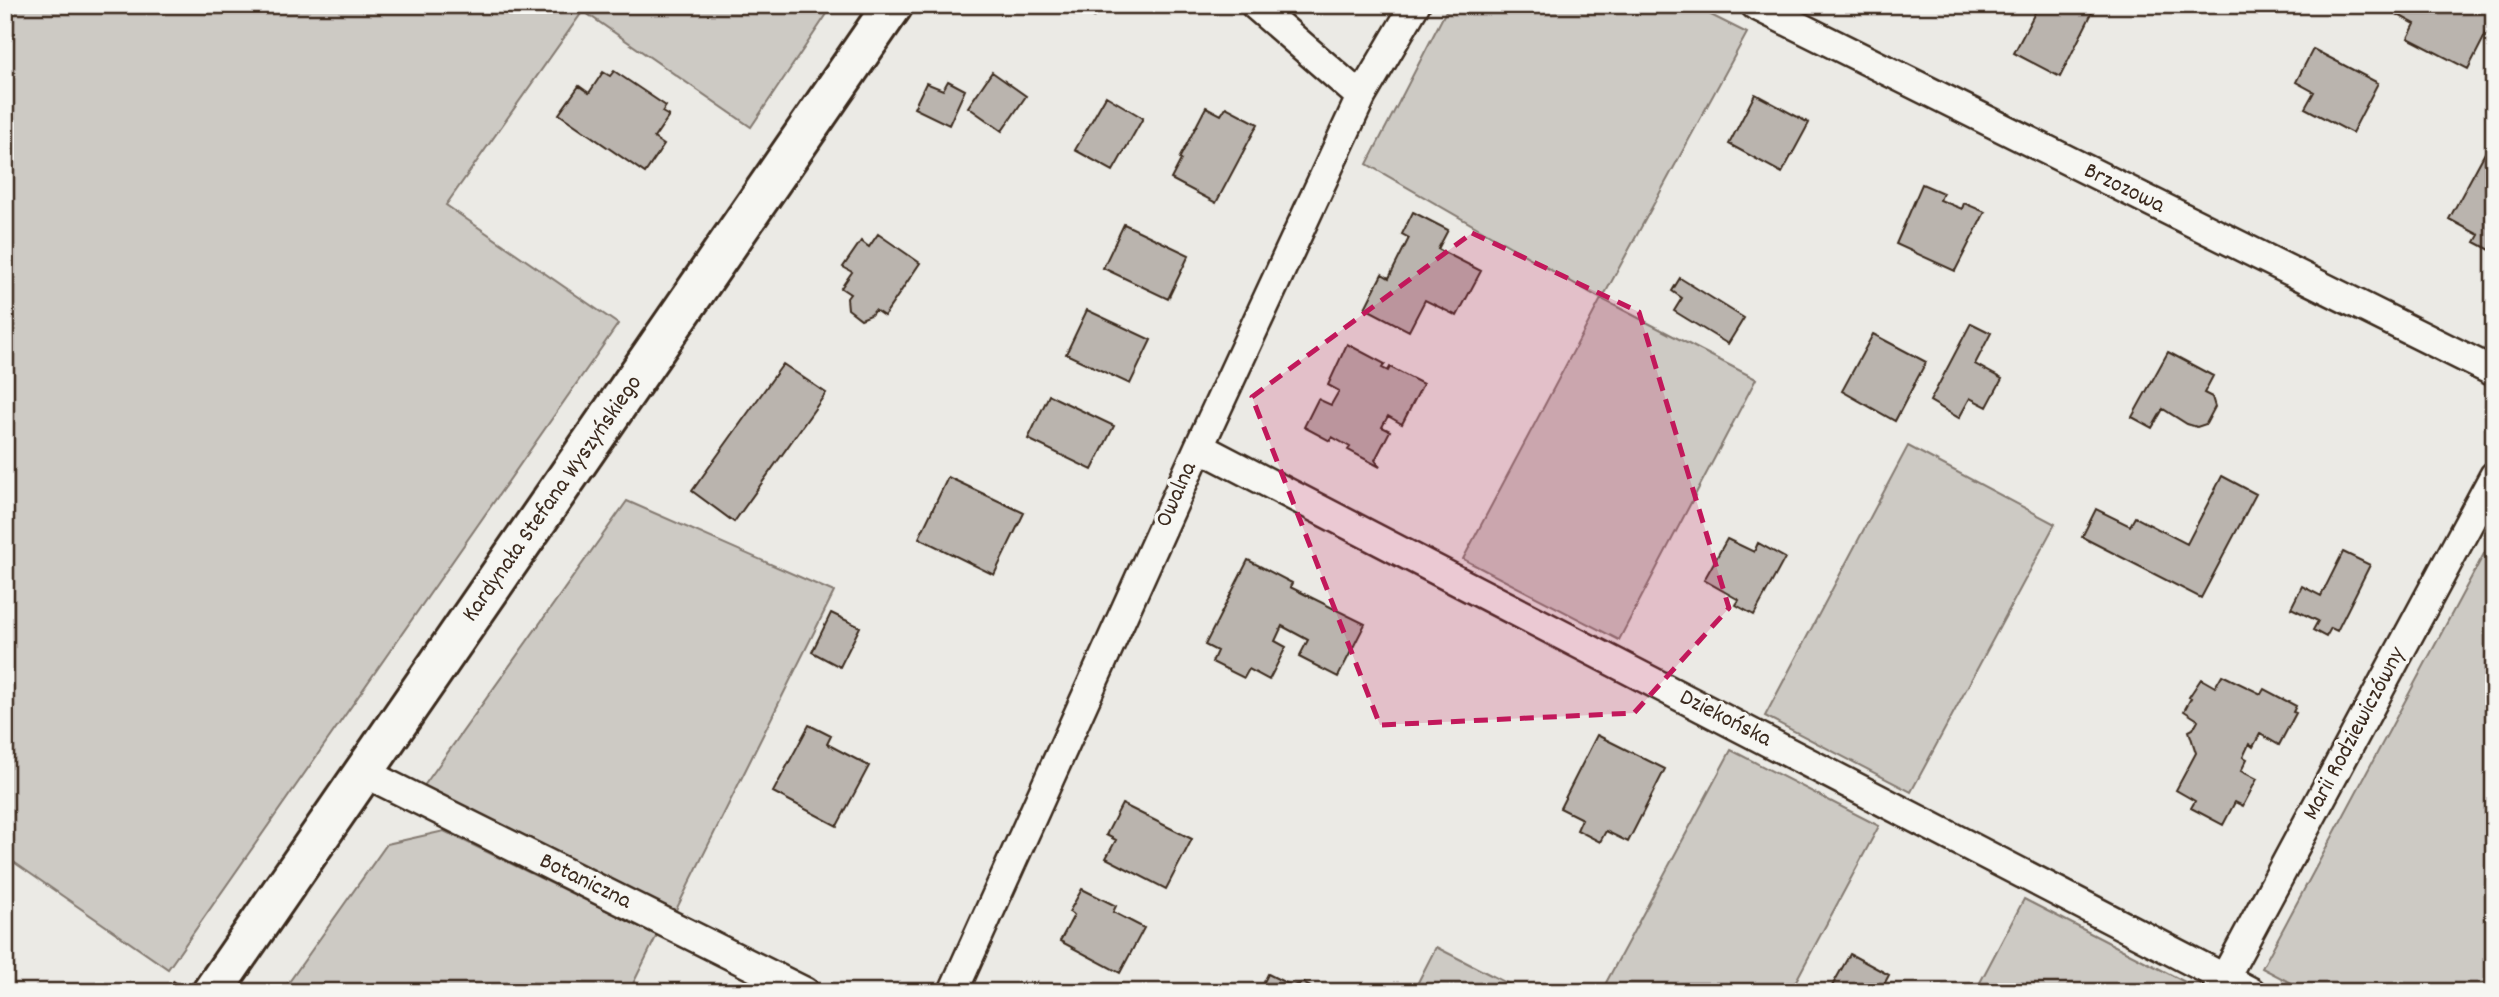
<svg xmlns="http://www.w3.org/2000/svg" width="2499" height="997" viewBox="0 0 2499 997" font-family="Dekko,sans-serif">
<rect width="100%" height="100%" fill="#ebeae5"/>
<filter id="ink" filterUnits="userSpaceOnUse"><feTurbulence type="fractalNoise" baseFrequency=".0143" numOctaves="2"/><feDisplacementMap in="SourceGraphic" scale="14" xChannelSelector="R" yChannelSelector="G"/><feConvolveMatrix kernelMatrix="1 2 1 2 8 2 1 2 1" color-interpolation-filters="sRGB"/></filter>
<g filter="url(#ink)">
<path fill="#cdcac4" stroke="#847a71" stroke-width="2" d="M 5,5 L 833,5 L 751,127 L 583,11 L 446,205 L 618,324 L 168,969 L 5,856 Z
M 1449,5 L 1691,5 L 1747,33 L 1602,299 L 1756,379 L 1619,640 L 1463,559 L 1601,299 L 1367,164 Z
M 1908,446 L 2055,524 L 1911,792 L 1765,716 Z
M 627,501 L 834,592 L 674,914 L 421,790 Z
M 2494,535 L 2494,992 L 2308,992 L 2262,968 Z
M 1731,750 L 1879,826 L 1790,992 L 1601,992 Z
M 444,831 L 657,935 L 629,992 L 282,992 L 387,844 Z
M 2024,899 L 2187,983 L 2182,992 L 1975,992 Z
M 1436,947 L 1524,992 L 1413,992 Z"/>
<path fill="#bab4ae" stroke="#3b2a1e" stroke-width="2" d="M 1062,5 L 1102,5 L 1094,17 L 1081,8 L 1076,15 Z
M 2039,5 L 2093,5 L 2090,11 L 2092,13 L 2060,77 L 2014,53 Z
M 2380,5 L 2494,5 L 2494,18 L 2468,69 L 2408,38 L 2415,24 Z
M 2313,49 L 2378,83 L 2352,133 L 2305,108 L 2314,92 L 2296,82 Z
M 614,71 L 666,106 L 662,112 L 669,116 L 654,138 L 664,145 L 645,173 L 559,114 L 579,86 L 589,93 L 603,72 L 610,76 Z
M 992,72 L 1026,96 L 1002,131 L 968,107 Z
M 948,81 L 965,90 L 949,125 L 914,108 L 926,83 L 943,90 Z
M 1755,94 L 1809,123 L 1782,173 L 1729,144 Z
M 1106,96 L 1143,118 L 1113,171 L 1075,150 Z
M 1206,107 L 1221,115 L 1226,107 L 1258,124 L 1216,203 L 1171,179 L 1181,160 L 1179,159 Z
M 2486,151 L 2494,156 L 2494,252 L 2475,242 L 2479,235 L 2449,219 Z
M 1922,184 L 1943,193 L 1940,200 L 1962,209 L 1964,203 L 1985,212 L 1955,271 L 1896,244 Z
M 1413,212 L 1448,230 L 1438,249 L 1481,271 L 1457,316 L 1425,300 L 1409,331 L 1365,308 L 1382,274 L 1389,278 L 1409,238 L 1402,234 Z
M 1124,224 L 1189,255 L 1168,299 L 1103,268 Z
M 878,234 L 920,263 L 884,316 L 875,310 L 871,315 L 861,319 L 848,309 L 847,298 L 850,294 L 841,288 L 852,272 L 843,267 L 861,241 L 869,247 Z
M 1680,278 L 1744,318 L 1728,344 L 1674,311 L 1682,298 L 1672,291 Z
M 1087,310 L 1151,340 L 1130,384 L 1066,354 Z
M 1971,323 L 1991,333 L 1975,364 L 2002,379 L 1987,407 L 1970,398 L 1959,418 L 1930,401 Z
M 1873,334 L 1926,362 L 1895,421 L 1842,391 Z
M 1347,344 L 1385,364 L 1382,368 L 1388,371 L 1390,367 L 1423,384 L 1402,424 L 1388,416 L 1382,427 L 1390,431 L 1375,460 L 1380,467 L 1348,450 L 1350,447 L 1332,437 L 1330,441 L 1304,427 L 1318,399 L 1331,405 L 1339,391 L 1328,385 Z
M 2168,352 L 2213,376 L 2204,393 L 2212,397 L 2215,407 L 2206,424 L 2197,427 L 2187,424 L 2163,409 L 2152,428 L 2132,417 Z
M 783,364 L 826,393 L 734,522 L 692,491 Z
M 1049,395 L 1114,426 L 1092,470 L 1028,439 Z
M 2222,476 L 2256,494 L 2201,598 L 2082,537 L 2096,509 L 2130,526 L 2135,517 L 2187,544 Z
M 948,477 L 1024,513 L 994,575 L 919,538 Z
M 1727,539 L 1754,552 L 1758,543 L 1785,558 L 1754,615 L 1736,605 L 1739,600 L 1704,580 Z
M 2343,552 L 2370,565 L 2337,631 L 2331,628 L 2326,637 L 2313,630 L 2318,621 L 2291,608 L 2302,586 L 2321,596 Z
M 1248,560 L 1292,583 L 1290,587 L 1365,624 L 1338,677 L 1299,657 L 1308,640 L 1282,626 L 1275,641 L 1286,647 L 1269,680 L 1249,669 L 1244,678 L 1212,662 L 1217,651 L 1205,645 Z
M 831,613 L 860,627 L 840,667 L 812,652 Z
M 2222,675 L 2261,694 L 2264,689 L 2296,706 L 2293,712 L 2296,713 L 2279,745 L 2260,734 L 2253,747 L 2249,744 L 2243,757 L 2247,759 L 2241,771 L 2257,779 L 2243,806 L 2235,802 L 2223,825 L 2191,808 L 2195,801 L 2176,790 L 2196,753 L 2189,731 L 2193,729 L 2198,720 L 2184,711 L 2191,698 L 2189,697 L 2201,679 L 2215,687 Z
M 809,725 L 831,736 L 827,744 L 869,766 L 837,826 L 773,792 Z
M 1597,735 L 1665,769 L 1628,842 L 1606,831 L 1600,842 L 1577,830 L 1582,819 L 1560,808 Z
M 1122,804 L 1192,839 L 1166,889 L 1106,858 L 1116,840 L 1106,835 Z
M 1082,889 L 1116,906 L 1113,912 L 1144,928 L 1120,973 L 1060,941 L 1074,915 L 1069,912 Z
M 1850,954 L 1889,975 L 1880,992 L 1837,992 L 1838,990 L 1832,986 Z
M 1268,974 L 1292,986 L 1303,983 L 1317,990 L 1259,992 Z
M 665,984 L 680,992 L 661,992 Z"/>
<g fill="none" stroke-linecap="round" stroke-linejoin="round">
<g stroke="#3b2a1e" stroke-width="33">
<path id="street" d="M 1255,5 L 1361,97
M 1755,5 L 2494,372
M 1199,447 L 2251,992
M 365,773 L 805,992
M 953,992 L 1199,447 L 1361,97 L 1415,5
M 2217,992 L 2494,476"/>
</g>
<g stroke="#3b2a1e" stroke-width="44">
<path id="secondary" d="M 212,992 L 893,5"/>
</g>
<path stroke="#3b2a1e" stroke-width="4.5" stroke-dasharray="5 5" stroke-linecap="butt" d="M 167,992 L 175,981"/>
<use href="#street" stroke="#f6f6f2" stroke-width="28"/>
<use href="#secondary" stroke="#f6f6f2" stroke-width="38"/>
</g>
</g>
<path fill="#c2185b" fill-opacity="0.2" stroke="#c2185b" stroke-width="5" stroke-dasharray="14 9" stroke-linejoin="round" d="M 1472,233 L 1639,312 L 1729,608 L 1634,713 L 1380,725 L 1252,397 Z"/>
<g text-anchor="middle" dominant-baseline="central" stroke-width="7" stroke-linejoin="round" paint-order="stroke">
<g font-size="24" fill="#3b2a1e" stroke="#f6f6f2">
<text transform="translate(2124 189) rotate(26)">Brzozowa</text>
<text transform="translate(1177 495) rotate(-66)">Owalna</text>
<text transform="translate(553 499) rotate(-55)">Kardynała Stefana Wyszyńskiego</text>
<text transform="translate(1725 719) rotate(27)">Dziekońska</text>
<text transform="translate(2355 734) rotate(-62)">Marii Rodziewiczówny</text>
<text transform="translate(585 882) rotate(26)">Botaniczna</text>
</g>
</g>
<rect width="2499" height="997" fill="none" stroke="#f6f6f2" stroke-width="28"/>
<rect x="14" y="14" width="2471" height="969" fill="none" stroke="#3b2a1e" stroke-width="2.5" filter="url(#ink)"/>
</svg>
